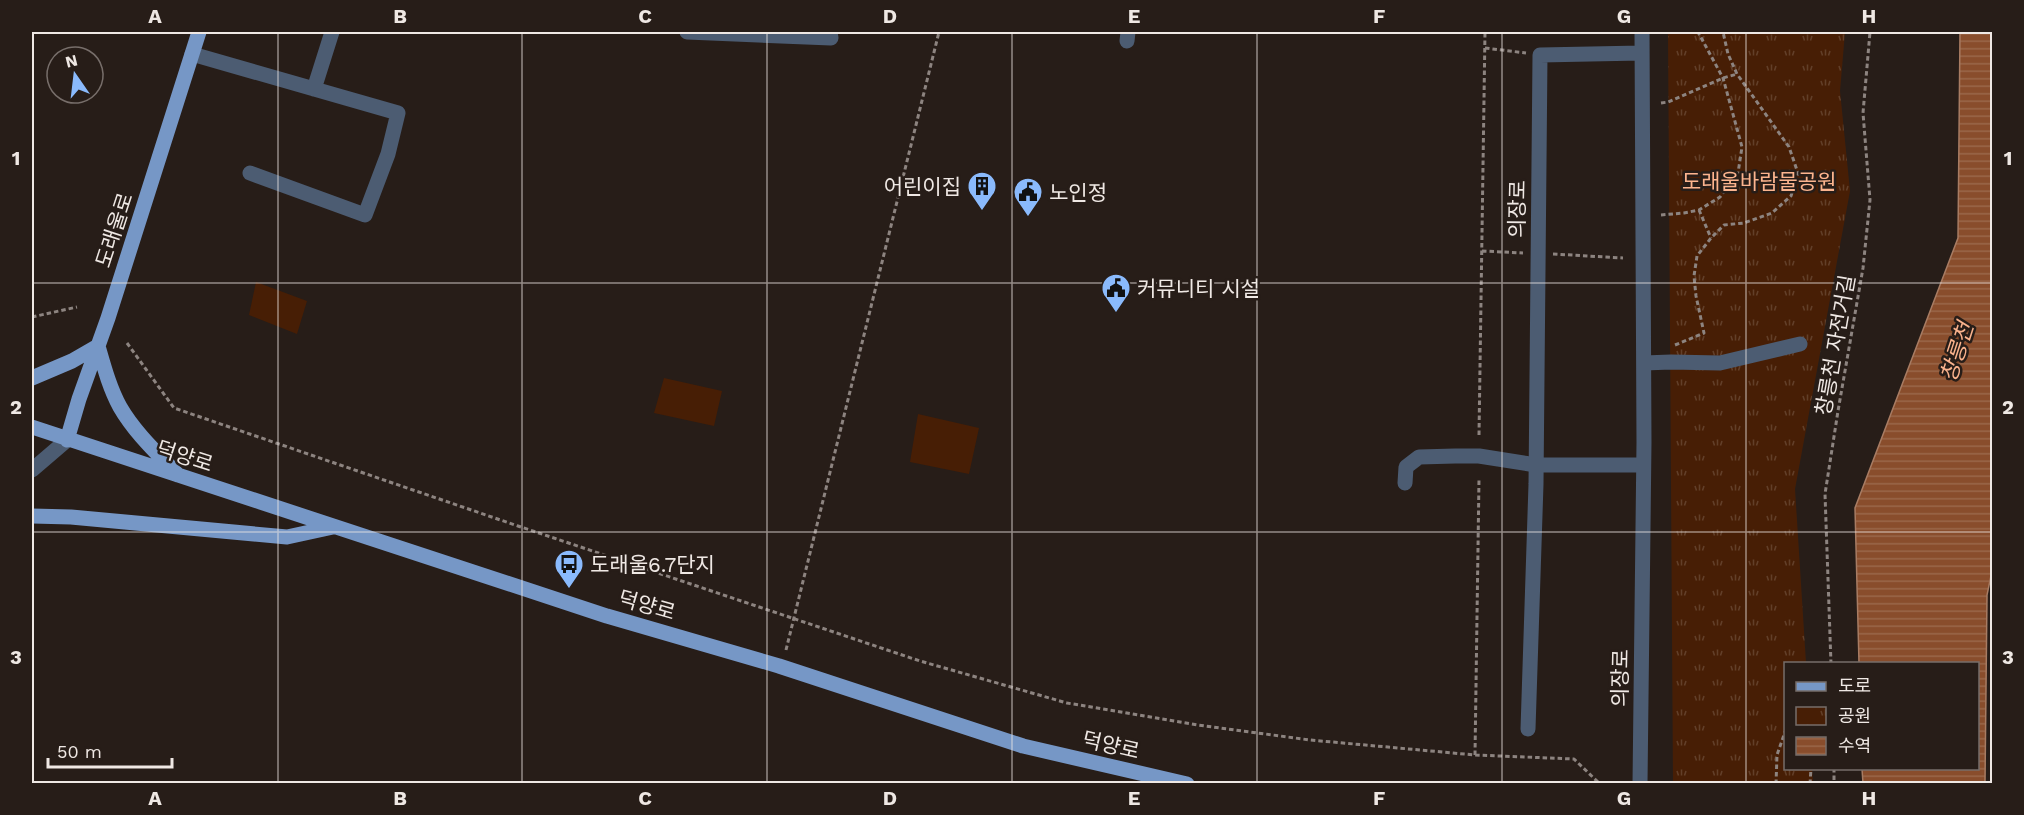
<svg xmlns="http://www.w3.org/2000/svg" width="2024" height="815" viewBox="0 0 2024 815" font-family="'Work Sans','Noto Sans KR',sans-serif">
<defs>
<pattern id="park-tufts" width="24" height="20" patternUnits="userSpaceOnUse" patternTransform="scale(1.5)"><rect width="24" height="20" fill="#471e05"/><path d="M3 7l-1-3M5 7V3M7 7l1-3M15 17l-1-3M17 17v-4M19 17l1-3" fill="none" stroke="#623f29"/></pattern>
<pattern id="water-rules" width="6" height="5" patternUnits="userSpaceOnUse" patternTransform="scale(1.5)"><rect width="6" height="5" fill="#894d2c"/><path d="M0 2.5h6" fill="none" stroke="#9a674a"/></pattern>
</defs>
<rect width="100%" height="100%" fill="#271d18"/>
<path fill="url(#park-tufts)" d="M 1668,32 L 1845,32 L 1840,91 L 1850,191 L 1795,489 L 1806,663 L 1786,664 L 1786,768 L 1812,769 L 1813,783 L 1673,783 Z"/>
<path fill="#471e05" d="M 256,282 L 307,301 L 297,334 L 249,315 Z
M 664,378 L 722,391 L 714,426 L 654,413 Z
M 918,414 L 979,428 L 969,474 L 910,462 Z"/>
<path fill="url(#water-rules)" stroke="#a87c63" stroke-width="1.5" d="M 1960,32 L 1992,32 L 1992,571 L 1987,595 L 1985,783 L 1863,783 L 1862,769 L 1978,768 L 1978,664 L 1859,663 L 1855,508 L 1958,238 Z"/>
<g fill="none" stroke-linecap="round" stroke-linejoin="round">
<path stroke="#8d8480" stroke-width="3" stroke-dasharray="4.5 3" stroke-linecap="butt" d="M 1485,48 L 1526,53
M 1661,103 L 1668,102 L 1723,78 L 1737,74
M 1699,210 L 1711,238
M 1661,215 L 1684,213 L 1699,210 L 1720,197 L 1738,173 L 1742,147 L 1723,78 L 1698,32
M 1482,251 L 1523,253
M 1553,254 L 1623,258
M 32,317 L 77,307
M 127,343 L 174,408 L 518,526 L 920,661 L 1067,703 L 1198,725 L 1310,740 L 1475,755 L 1574,759 L 1600,784
M 1675,345 L 1704,333 L 1696,296 L 1694,276 L 1697,256 L 1711,238 L 1724,225 L 1744,223 L 1772,213 L 1791,196 L 1798,173 L 1789,147 L 1737,74 L 1728,54 L 1723,32
M 1479,435 L 1485,32
M 786,650 L 939,32
M 1831,664 L 1825,494 L 1838,411 L 1863,268 L 1870,200 L 1863,113 L 1870,32
M 1475,755 L 1479,479
M 1834,768 L 1834,784
M 1776,784 L 1777,755 L 1786,729
M 1810,784 L 1811,768"/>
<path stroke="#4c5c72" stroke-width="15" d="M 687,32 L 831,38 L 830,32
M 1127,41 L 1128,32
M 192,54 L 398,113 L 388,154 L 365,215 L 250,173
M 314,89 L 332,32
M 1644,363 L 1671,362 L 1720,363 L 1800,344
M 32,470 L 67,440
M 1405,483 L 1406,467 L 1419,457 L 1455,456 L 1479,456 L 1536,465 L 1643,465
M 1528,729 L 1536,484 L 1540,55 L 1641,53
M 1640,784 L 1644,442 L 1642,32"/>
<path stroke="#7697c6" stroke-width="15" d="M 32,378 L 72,361 L 98,346 C 104,367 110,389 120,407 C 135,433 158,454 178,475
M 32,427 L 607,616 L 779,666 L 1023,746 L 1187,784
M 67,440 L 79,399 L 108,318 L 199,32
M 32,516 L 71,517 L 287,537 L 333,527"/>
</g>
<path fill="none" stroke="#efe8e4" stroke-width="1.5" stroke-opacity="0.55" d="M 278,32 L 278,784M 522,32 L 522,784M 767,32 L 767,784M 1012,32 L 1012,784M 1257,32 L 1257,784M 1502,32 L 1502,784M 1746,32 L 1746,784M 32,283 L 1992,283M 32,532 L 1992,532"/>
<defs>
<g id="building-pin" transform="scale(1.5)"><path d="M0 17L-7.5 6A9.5 9.5 0 1 1 7.5 6Z" fill="#8abafc" stroke="#271d18"/><path d="M-4-6H4V6H1V3H-1V6H-4ZM-2.5-4.3h1.7v1.8h-1.7ZM.8-4.3h1.7v1.8H.8ZM-2.5-1h1.7V.8h-1.7ZM.8-1h1.7V.8H.8Z" fill="#111"/></g>
<g id="civic-pin" transform="scale(1.5)"><path d="M0 17L-7.5 6A9.5 9.5 0 1 1 7.5 6Z" fill="#8abafc" stroke="#271d18"/><path d="M-.6-6.5H3V-4.5H.6V-3L4-1V1h2V6H-6V1h2V-1L-.6-3ZM-1.2 2.5V6h2.4V2.5Z" fill="#111"/></g>
<g id="bus-pin" transform="scale(1.5)"><path d="M0 17L-7.5 6A9.5 9.5 0 1 1 7.5 6Z" fill="#8abafc" stroke="#271d18"/><path d="M-5-6H5V4H4V6H2V4H-2V6H-4V4H-5ZM-3.5-4V0h7V-4ZM-3.5 1.2v1.5H-2V1.2ZM2 1.2v1.5H3.5V1.2Z" fill="#111"/></g>
</defs>
<g fill-rule="evenodd">
<use href="#building-pin" x="982" y="186"/>
<use href="#civic-pin" x="1028" y="192"/>
<use href="#civic-pin" x="1116" y="288"/>
<use href="#bus-pin" x="569" y="564"/>
</g>
<g text-anchor="middle" dominant-baseline="central" stroke-width="5" stroke-linejoin="round" paint-order="stroke">
<g font-size="21" fill="#fcb48e" stroke="#271d18">
<text x="1759" y="181">도래울바람물공원</text>
</g>
<g font-size="21" fill="#efe8e4" stroke="#271d18" text-anchor="start">
<text x="961" y="186" text-anchor="end">어린이집</text>
<text x="1049" y="192">노인정</text>
<text x="1137" y="288">커뮤니티 시설</text>
<text x="590" y="564">도래울6.7단지</text>
</g>
<g font-size="21" fill="#efe8e4" stroke="#271d18">
<text transform="translate(1517 209) rotate(-89)">의장로</text>
<text transform="translate(114 230) rotate(-72)">도래울로</text>
<text transform="translate(1835 345) rotate(-80)">창릉천 자전거길</text>
<text transform="translate(185 456) rotate(18)">덕양로</text>
<text transform="translate(647 605) rotate(16)">덕양로</text>
<text transform="translate(1620 678) rotate(-89)">의장로</text>
<text transform="translate(1111 745) rotate(13)">덕양로</text>
</g>
<g font-size="22" font-style="italic" fill="#fbb38d" stroke="#271d18">
<text transform="translate(1957 352) rotate(-72)">창릉천</text>
</g>
</g>
<rect width="2024" height="815" fill="none" stroke="#271d18" stroke-width="66"/>
<rect x="1784" y="662" width="195" height="108" fill="#271d18" stroke="#776e6a" stroke-width="1.5"/>
<rect x="1796" y="682" width="30" height="9" fill="#7697c6" stroke="#776e6a" stroke-width="1.5"/>
<text x="1838" y="692" font-size="18" fill="#efe8e4">도로</text>
<rect x="1796" y="707" width="30" height="18" fill="url(#park-tufts)" stroke="#776e6a" stroke-width="1.5"/>
<text x="1838" y="722" font-size="18" fill="#efe8e4">공원</text>
<rect x="1796" y="737" width="30" height="18" fill="url(#water-rules)" stroke="#776e6a" stroke-width="1.5"/>
<text x="1838" y="752" font-size="18" fill="#efe8e4">수역</text>
<g transform="translate(75 75) rotate(346)"><circle r="28" fill="#271d18" stroke="#776e6a" stroke-width="1.5"/>
<path d="M0-4.5L10 22L0 15L-10 22Z" fill="#8abafc"/>
<text y="-9" font-size="16" font-weight="bold" text-anchor="middle" fill="#efe8e4">N</text>
</g>
<path d="M48 758v9h124v-9" fill="none" stroke="#efe8e4" stroke-width="3"/>
<text x="57" y="758" font-size="18" fill="#efe8e4" stroke="#271d18" stroke-width="4.5" paint-order="stroke">50 m</text>
<rect x="33" y="33" width="1958" height="749" fill="none" stroke="#efe8e4" stroke-width="2"/>
<g font-size="20" text-anchor="middle" font-weight="bold" fill="#efe8e4">
<text x="155" y="23">A</text>
<text x="400" y="23">B</text>
<text x="645" y="23">C</text>
<text x="890" y="23">D</text>
<text x="1134" y="23">E</text>
<text x="1379" y="23">F</text>
<text x="1624" y="23">G</text>
<text x="1869" y="23">H</text>
<text x="16" y="165">1</text>
<text x="2008" y="165">1</text>
<text x="16" y="414">2</text>
<text x="2008" y="414">2</text>
<text x="16" y="664">3</text>
<text x="2008" y="664">3</text>
<text x="155" y="805">A</text>
<text x="400" y="805">B</text>
<text x="645" y="805">C</text>
<text x="890" y="805">D</text>
<text x="1134" y="805">E</text>
<text x="1379" y="805">F</text>
<text x="1624" y="805">G</text>
<text x="1869" y="805">H</text>
</g>
</svg>
